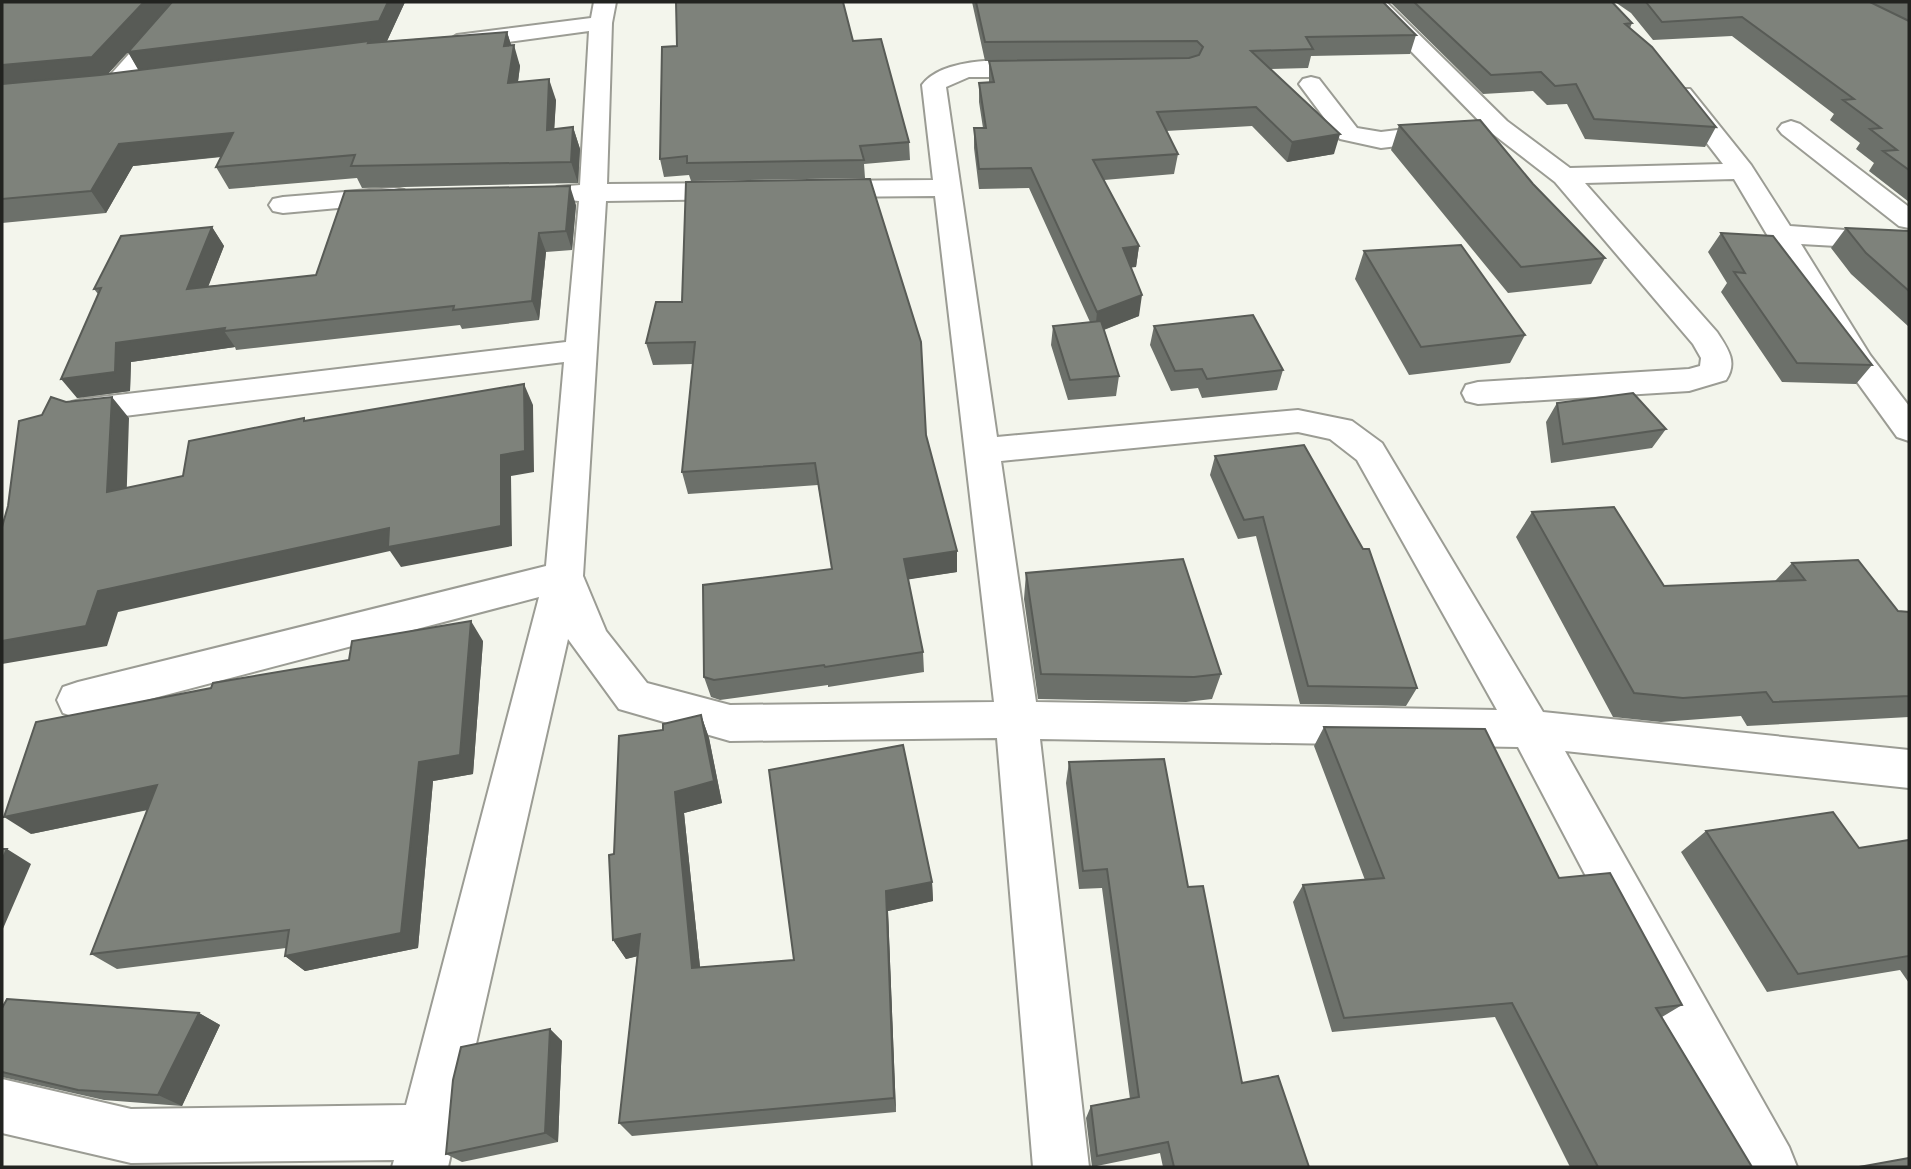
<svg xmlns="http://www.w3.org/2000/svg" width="1911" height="1169" viewBox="0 0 1911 1169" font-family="Lato,sans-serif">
<rect width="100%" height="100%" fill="#f3f5ec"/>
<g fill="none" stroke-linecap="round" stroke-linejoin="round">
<g stroke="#9b9c94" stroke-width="4">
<path id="minor" d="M 175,2 L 197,2 L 121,91 L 105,91 L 101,86 L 105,81 Z
M 594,2 L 616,2 L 612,23 L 607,184 L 737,183 L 747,185 L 750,191 L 747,197 L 737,199 L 606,201 L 583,576 L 606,631 L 647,683 L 730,705 L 994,702 L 935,196 L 822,197 L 812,195 L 809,189 L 812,183 L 822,181 L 933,180 L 922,85 C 942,56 1018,57 1049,65 L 1053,70 L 1049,75 L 1041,77 L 969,77 L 946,87 L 997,437 L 1298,410 L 1352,421 L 1382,443 L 1543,712 L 1909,750 L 1909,788 L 1565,751 L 1789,1147 L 1797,1167 L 1739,1167 L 1518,747 L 1040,739 L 1089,1167 L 1033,1167 L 997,738 L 730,741 L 619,709 L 568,639 L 448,1167 L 392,1167 L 394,1160 L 131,1163 L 2,1133 L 2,1079 L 131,1109 L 406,1105 L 539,597 L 78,718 L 63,713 L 57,700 L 63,687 L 78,682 L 546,566 L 564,362 L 84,421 L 72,418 L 67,410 L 72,402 L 84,399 L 566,342 L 579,201 L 557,199 L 553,193 L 557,187 L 580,185 L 589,31 L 457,49 L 446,42 L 457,35 L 591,18 ZM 1298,432 L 1330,439 L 1357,460 L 1497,710 L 1036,702 L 1001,461 Z
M 1363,2 L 1386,2 L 1507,121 L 1570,168 L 1723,164 L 1669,94 L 1672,89 L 1690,89 L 1751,165 L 1790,226 L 1900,234 L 1904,240 L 1900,246 L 1890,249 L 1801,244 L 1870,355 L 1909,406 L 1909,441 L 1897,437 L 1842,361 L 1734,179 L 1585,183 L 1717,332 C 1728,349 1738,362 1726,380 L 1689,391 L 1478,404 L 1466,401 L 1462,393 L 1466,385 L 1478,382 L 1689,369 L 1700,366 L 1701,358 L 1693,344 L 1555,182 L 1489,131 Z
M 1311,77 L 1319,79 L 1357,128 L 1381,132 L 1447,124 L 1456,127 L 1460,132 L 1456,137 L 1447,140 L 1381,148 L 1340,139 L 1299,84 L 1303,79 Z
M 1791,121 L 1800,124 L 1909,207 L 1909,228 L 1899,226 L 1782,134 L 1778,129 L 1782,124 Z
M 394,188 L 404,190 L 408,196 L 404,202 L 283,213 L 273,211 L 269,205 L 273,199 L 283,197 Z"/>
</g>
<use href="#minor" fill="#fff" fill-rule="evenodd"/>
</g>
<path fill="#6c706a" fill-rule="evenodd" d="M 2,2 L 405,2 L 387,41 L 507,32 L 511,45 L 520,66 L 518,82 L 556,100 L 554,129 L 573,127 L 580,149 L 578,183 L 362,188 L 357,178 L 229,189 L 216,167 L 222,157 L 133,166 L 106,213 L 2,223 ZM 140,39 L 128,52 L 139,70 L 108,74 Z
M 972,2 L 1383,2 L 1416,35 L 1410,54 L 1311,56 L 1308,68 L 1271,69 L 1334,154 L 1287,162 L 1252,126 L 1166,131 L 1178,154 L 1174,174 L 1104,180 L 1139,246 L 1136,267 L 1131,267 L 1139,316 L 1104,330 L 1119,376 L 1116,396 L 1068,400 L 1051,345 L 1053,326 L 1090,322 L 1029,188 L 979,189 L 974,148 L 974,128 L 983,128 L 979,102 L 979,83 L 989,82 L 989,61 L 985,61 Z
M 1390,2 L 1612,2 L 1632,23 L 1630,28 L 1716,127 L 1705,147 L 1585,139 L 1567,104 L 1547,105 L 1533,91 L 1483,94 Z
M 1615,2 L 1909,2 L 1909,202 L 1869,171 L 1874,163 L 1856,149 L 1860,143 L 1830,120 L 1834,114 L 1732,36 L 1653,40 L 1631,13 Z
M 853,41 L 909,142 L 910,160 L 864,164 L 865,178 L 691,181 L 689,175 L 664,177 L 660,159 Z
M 1399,125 L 1533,184 L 1605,258 L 1591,284 L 1508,293 L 1391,150 Z
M 576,205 L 572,250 L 546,252 L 539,320 L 462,329 L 460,325 L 236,350 L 235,347 L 131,362 L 130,391 L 77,398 L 98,294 L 94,289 L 212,227 L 224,246 L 208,286 L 316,275 Z
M 1846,228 L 1909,231 L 1909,327 L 1851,274 L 1831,248 Z
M 1721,233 L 1872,365 L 1856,384 L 1782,382 L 1721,292 L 1727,283 L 1708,252 Z
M 1364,251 L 1525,335 L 1510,363 L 1409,375 L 1355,279 Z
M 656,302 L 926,435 L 957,551 L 957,572 L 908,579 L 923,652 L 924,672 L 828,687 L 828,685 L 720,700 L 711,697 L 704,677 L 832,569 L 818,485 L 688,494 L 682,472 L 693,364 L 653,365 L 646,343 Z
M 1154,326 L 1283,370 L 1277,390 L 1202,398 L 1198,388 L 1171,391 L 1150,345 Z
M 1557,403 L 1666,429 L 1652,448 L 1551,463 L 1546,422 Z
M 1215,456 L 1417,688 L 1406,706 L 1300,704 L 1256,536 L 1238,539 L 1210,475 Z
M 1532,512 L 1664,586 L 1775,581 L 1792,563 L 1898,611 L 1909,612 L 1909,717 L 1747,726 L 1741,716 L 1661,722 L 1613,717 L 1516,537 Z
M 1026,573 L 1221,674 L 1212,699 L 1186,702 L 1038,699 L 1024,599 Z
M 483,641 L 473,774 L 433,781 L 418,948 L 305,971 L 285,956 L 286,948 L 117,969 L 91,954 L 148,810 L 31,834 Z
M 701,715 L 709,738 L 722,803 L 684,813 L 700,967 L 794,960 L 932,882 L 933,901 L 888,911 L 896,1112 L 632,1136 L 619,1123 L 637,956 L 626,959 L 613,940 L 614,854 Z
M 1324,727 L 1559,878 L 1682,1005 L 1662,1017 L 1752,1167 L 1570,1167 L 1495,1017 L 1332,1032 L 1293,902 L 1303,885 L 1365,880 L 1314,746 Z
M 1069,762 L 1188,887 L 1242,1083 L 1309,1167 L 1163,1167 L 1160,1153 L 1092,1167 L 1086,1118 L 1091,1106 L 1130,1099 L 1102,888 L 1079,889 L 1066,783 Z
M 1706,831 L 1859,848 L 1909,840 L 1909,983 L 1900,970 L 1767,992 L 1681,852 Z
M 2,1008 L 199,1013 L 220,1025 L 182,1106 L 104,1100 L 2,1077 Z
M 550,1029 L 562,1041 L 558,1142 L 462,1162 L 446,1154 Z"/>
<path fill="#585b56" d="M 144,2 L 173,2 L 105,77 L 2,87 L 2,65 Z
M 388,2 L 405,2 L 387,41 L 140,73 L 128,52 Z
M 507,32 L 513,51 L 514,45 L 520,66 L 515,104 L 508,83 L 504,46 Z
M 549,79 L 556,100 L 553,151 L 547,130 Z
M 573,127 L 580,149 L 578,183 L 571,162 Z
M 233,133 L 245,154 L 133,166 L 106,213 L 91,191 L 119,144 Z
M 1340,134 L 1334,154 L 1287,162 L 1292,142 Z
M 570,186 L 576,205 L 572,250 L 566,231 Z
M 212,227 L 224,246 L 200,308 L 187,289 Z
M 539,233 L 546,252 L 539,320 L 532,301 Z
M 1139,246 L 1136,267 L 1120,269 L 1123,248 Z
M 1142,295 L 1139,316 L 1095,333 L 1097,312 Z
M 225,328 L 224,331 L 235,347 L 131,362 L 130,391 L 77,398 L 61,379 L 116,343 Z
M 524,384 L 533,405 L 534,472 L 511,476 L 512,546 L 401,567 L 390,551 L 118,612 L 107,646 L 2,664 L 2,641 L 98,591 L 501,455 Z
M 112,397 L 129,418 L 126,513 L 107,492 Z
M 957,551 L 957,572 L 905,580 L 904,559 Z
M 471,621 L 483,641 L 473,774 L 433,781 L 418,948 L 305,971 L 285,956 L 419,762 Z
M 701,715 L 709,738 L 722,803 L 684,813 L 702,986 L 692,968 L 675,792 Z
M 157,785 L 179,803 L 31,834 L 4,817 Z
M 7,849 L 31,864 L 2,931 L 2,860 Z
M 932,882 L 933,901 L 888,911 L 896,1112 L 894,1098 L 886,891 Z
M 640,934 L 651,953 L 626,959 L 613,940 Z
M 199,1013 L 220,1025 L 182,1106 L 158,1095 Z
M 550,1029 L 562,1041 L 558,1142 L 545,1133 Z"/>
<path fill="#7e827b" stroke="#585b56" stroke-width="2" d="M 2,2 L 144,2 L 92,57 L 2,65 Z
M 172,2 L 388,2 L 379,21 L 128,52 Z
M 676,2 L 843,2 L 853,41 L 881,39 L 909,142 L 860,146 L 864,160 L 687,163 L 687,156 L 660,159 L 662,47 L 677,46 Z
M 976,2 L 1383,2 L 1416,35 L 1306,37 L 1313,49 L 1251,51 L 1340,134 L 1292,142 L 1256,107 L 1157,112 L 1178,154 L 1093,160 L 1139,246 L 1123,248 L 1142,295 L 1097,312 L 1031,168 L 979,169 L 974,128 L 986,128 L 979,83 L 994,82 L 989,61 L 1189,58 L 1199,55 L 1203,47 L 1197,41 L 985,42 Z
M 1414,2 L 1612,2 L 1632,23 L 1625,24 L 1652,47 L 1716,127 L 1594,119 L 1576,84 L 1555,86 L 1541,72 L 1491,75 Z
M 1646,2 L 1870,2 L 1909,21 L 1909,170 L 1883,151 L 1897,150 L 1870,129 L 1881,128 L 1843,100 L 1854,99 L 1742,17 L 1662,22 Z
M 507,32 L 504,46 L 514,45 L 508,83 L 549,79 L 547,130 L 573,127 L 571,162 L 351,166 L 355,155 L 216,167 L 233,133 L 119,144 L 91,191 L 2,199 L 2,84 L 100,75 L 369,41 L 368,43 Z
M 1480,120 L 1533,184 L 1605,258 L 1521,267 L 1399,125 Z
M 870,179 L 921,342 L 926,435 L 957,551 L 904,559 L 923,652 L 825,667 L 824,665 L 714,680 L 704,677 L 703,585 L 832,569 L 815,463 L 682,472 L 695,342 L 646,343 L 656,302 L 682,302 L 686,182 Z
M 570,186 L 566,231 L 539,233 L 532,301 L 453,310 L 454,306 L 224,331 L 225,328 L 116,343 L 115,372 L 61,379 L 101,288 L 94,289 L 121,236 L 212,227 L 187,289 L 316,275 L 345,191 Z
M 1846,228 L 1909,231 L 1909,291 L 1866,253 Z
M 1721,233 L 1773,236 L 1872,365 L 1797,363 L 1734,272 L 1745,273 Z
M 1461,245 L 1525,335 L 1421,347 L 1364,251 Z
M 1253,315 L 1283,370 L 1207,379 L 1202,369 L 1175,371 L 1154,326 Z
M 1101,321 L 1119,376 L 1070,380 L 1053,326 Z
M 524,384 L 525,451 L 501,455 L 501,526 L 388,547 L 389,528 L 98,591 L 86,626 L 2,641 L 2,527 L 8,506 L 19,421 L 42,415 L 51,397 L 66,402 L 112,397 L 107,492 L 183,476 L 189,441 L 304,418 L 304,421 Z
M 1633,393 L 1666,429 L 1563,444 L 1557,403 Z
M 1304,445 L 1363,549 L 1369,549 L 1417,688 L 1308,686 L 1263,517 L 1244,520 L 1215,456 Z
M 1614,507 L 1664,586 L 1805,580 L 1792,563 L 1858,560 L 1898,611 L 1909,612 L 1909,696 L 1773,702 L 1766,692 L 1683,698 L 1634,693 L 1532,512 Z
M 1183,559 L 1221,674 L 1194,677 L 1041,674 L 1026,573 Z
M 471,621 L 460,755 L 419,762 L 401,933 L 285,956 L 289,930 L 91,954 L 157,785 L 4,817 L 36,722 L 211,688 L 213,683 L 349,660 L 352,641 Z
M 701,715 L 714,781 L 675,792 L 692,968 L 794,960 L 769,770 L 903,745 L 932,882 L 886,891 L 894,1098 L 619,1123 L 640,934 L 613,940 L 609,855 L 614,854 L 619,736 L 663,730 L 663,724 Z
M 1324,727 L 1485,729 L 1559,878 L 1610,873 L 1682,1005 L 1656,1008 L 1752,1167 L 1598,1167 L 1512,1003 L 1344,1018 L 1303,885 L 1384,878 Z
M 1164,759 L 1188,887 L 1203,886 L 1242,1083 L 1278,1076 L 1309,1167 L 1174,1167 L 1168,1142 L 1097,1156 L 1091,1106 L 1139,1097 L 1107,869 L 1083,871 L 1069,762 Z
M 1833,812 L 1859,848 L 1909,840 L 1909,956 L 1798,974 L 1706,831 Z
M 2,849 L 7,849 L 2,860 Z
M 7,999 L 199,1013 L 158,1095 L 78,1090 L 2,1072 L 2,1008 Z
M 550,1029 L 545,1133 L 446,1154 L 453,1080 L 461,1047 Z
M 1909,1158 L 1909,1167 L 1859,1167 Z"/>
<rect width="1911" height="1169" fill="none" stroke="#222320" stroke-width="7"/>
</svg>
